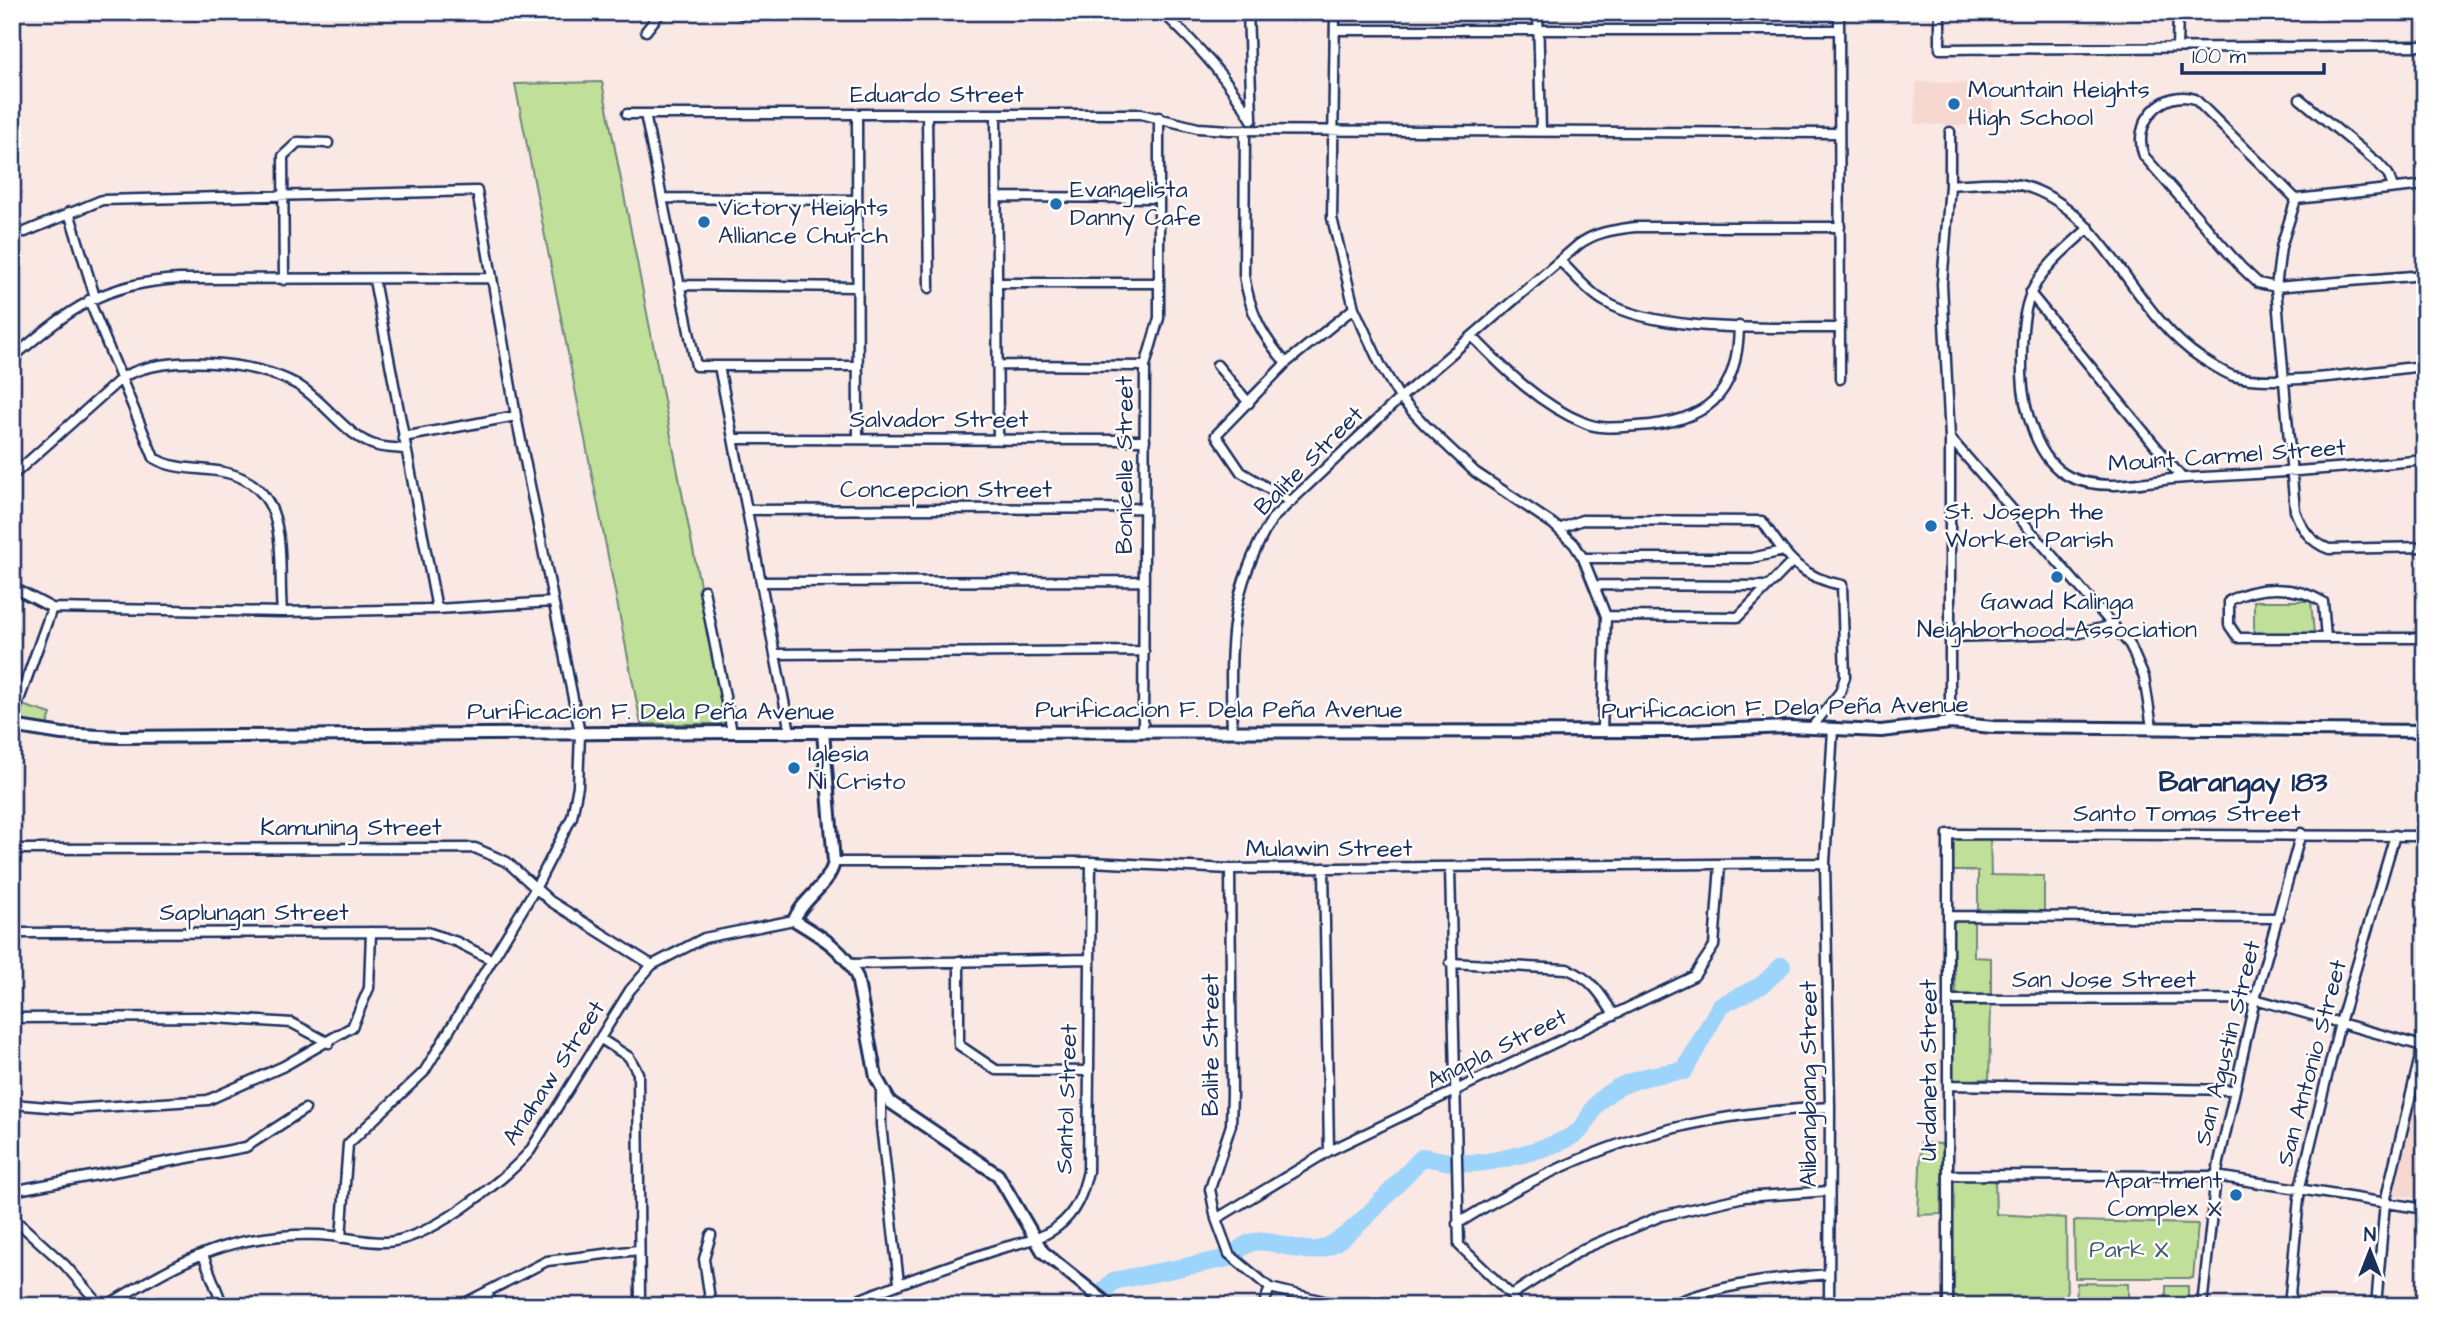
<svg xmlns="http://www.w3.org/2000/svg" width="2437" height="1318" viewBox="0 0 2437 1318" font-family="'Architects Daughter',sans-serif">
<rect width="100%" height="100%" fill="#fae8e4"/>
<filter id="ink" filterUnits="userSpaceOnUse"><feTurbulence type="fractalNoise" baseFrequency=".0143" numOctaves="2"/><feDisplacementMap in="SourceGraphic" scale="14" xChannelSelector="R" yChannelSelector="G"/><feConvolveMatrix kernelMatrix="1 2 1 2 8 2 1 2 1" color-interpolation-filters="sRGB"/></filter>
<g filter="url(#ink)">
<path fill="#f6d8d1" d="M 1916,82 L 1993,84 L 1992,126 L 1915,124 Z
M 2425,1063 L 2425,1199 L 2389,1194 Z"/>
<path fill="#c0df98" stroke="#6e877b" stroke-width="2" d="M 602,82 L 727,724 L 641,724 L 515,84 Z
M 2254,601 L 2311,601 L 2314,634 L 2254,634 Z
M 22,705 L 51,714 L 46,728 L 17,720 Z
M 1952,837 L 1990,837 L 1991,875 L 2044,876 L 2044,911 L 1978,910 L 1978,871 L 1953,871 Z
M 1951,919 L 1974,920 L 1974,957 L 1991,958 L 1991,996 L 1956,996 Z
M 1991,1005 L 1989,1079 L 1952,1081 L 1953,1006 Z
M 1921,1143 L 1943,1144 L 1941,1214 L 1918,1215 Z
M 1952,1177 L 1995,1179 L 1996,1214 L 2066,1218 L 2067,1306 L 1954,1306 Z
M 2074,1221 L 2198,1224 L 2193,1278 L 2075,1278 Z
M 2077,1283 L 2128,1284 L 2128,1306 L 2076,1306 Z
M 2166,1286 L 2188,1286 L 2188,1306 L 2166,1306 Z"/>
<g fill="none" stroke-linecap="round" stroke-linejoin="round">
<path stroke="#9dd4fc" stroke-width="18" d="M 1465,1163 C 1490,1165 1558,1147 1578,1132 C 1586,1126 1590,1113 1596,1105 C 1615,1081 1656,1073 1684,1071 L 1720,1006 L 1762,985 L 1782,966
M 1235,1254 C 1258,1226 1288,1254 1317,1250 C 1350,1244 1397,1181 1423,1157 L 1450,1162
M 1103,1292 L 1113,1281 L 1229,1258"/>
<g stroke="#1b2f5e" stroke-width="13">
<path id="street" d="M 738,12 L 742,14
M 1162,12 C 1197,44 1228,79 1252,120
M 1248,12 L 1252,118
M 1335,12 L 1332,218 L 1354,308 L 1381,366 L 1400,398 L 1426,426 L 1475,472 L 1553,524 L 1574,544 L 1583,558 L 1606,616 L 1602,731
M 1538,12 L 1541,131
M 1839,12 L 1840,379
M 1940,12 L 1940,49 L 2425,46
M 1335,30 L 1839,30
M 646,31 L 661,12
M 2177,48 L 2178,12
M 2300,99 L 2378,163 L 2388,174 L 2393,187
M 627,114 L 1141,114 L 1198,128 L 1229,130 L 1839,133
M 645,114 L 696,366 L 858,366
M 857,114 L 858,439
M 927,115 L 929,288
M 996,115 L 998,439
M 1245,130 L 1244,275 C 1250,312 1261,335 1286,363
M 1950,185 C 1973,184 2002,180 2024,186 C 2104,208 2131,312 2201,358 C 2211,364 2222,372 2233,376 C 2275,388 2378,370 2425,366
M 997,197 L 1159,198
M 662,198 L 857,200
M 2296,199 L 2195,99 C 2162,88 2131,124 2144,156 L 2241,267 L 2258,283 L 2276,287 L 2425,275
M 2296,199 L 2281,247 L 2276,287 L 2295,511 C 2302,529 2310,542 2329,549 L 2425,547
M 2296,199 L 2425,185
M 69,212 L 95,297
M 2089,228 C 2028,281 2021,293 2022,374 C 2023,407 2036,461 2070,477 C 2105,493 2148,480 2185,478 C 2266,474 2345,468 2425,460
M 25,232 L 102,200 L 477,191 L 516,416 L 580,733 L 578,786 L 572,817 L 535,889 L 424,1072 L 348,1144 L 341,1238
M 1560,261 C 1574,274 1588,292 1604,301 C 1657,334 1777,327 1840,328
M 284,280 L 283,156 L 298,142 L 328,143
M 374,280 L 437,609
M 997,283 L 1159,283
M 679,285 L 857,287
M 2030,293 L 2182,478
M 89,300 L 154,458 C 175,471 200,467 223,472 C 294,486 277,560 282,612
M 1472,336 C 1505,370 1540,405 1585,423 C 1601,430 1621,427 1638,426 C 1706,422 1738,396 1739,326
M 12,358 C 69,310 102,283 179,279 L 491,278
M 997,365 L 1145,366
M 1217,365 L 1249,403
M 719,366 L 790,732
M 403,437 L 516,416
M 1950,438 L 2130,645 L 2144,677 L 2152,727
M 734,439 L 1145,440
M 12,476 L 123,377 C 164,353 255,361 296,384 C 325,400 346,438 378,446 C 386,448 396,448 405,449
M 1291,502 L 1241,472 L 1216,435 L 1286,363 L 1354,308
M 747,510 L 1144,508
M 1559,529 L 1582,520 L 1762,521 C 1786,555 1798,577 1842,585 L 1845,677 L 1840,692 L 1812,727
M 1583,558 L 1751,558 L 1784,551
M 761,582 L 1144,581
M 1596,585 L 1767,586
M 12,587 L 52,608 L 282,612 L 437,609 L 553,602
M 704,590 L 732,732
M 1606,616 L 1738,617 L 1793,561
M 1950,637 L 2080,633 L 2114,625
M 2326,638 L 2323,602 C 2296,585 2257,585 2229,601 L 2229,625 L 2238,638 L 2425,638
M 775,654 L 1144,651
M 12,720 L 52,608
M 1950,723 L 1950,438 L 1942,284 L 1950,185 L 1950,132
M 1143,732 L 1145,366 L 1159,318 L 1159,117
M 1232,732 C 1230,647 1227,594 1272,519 L 1400,398 L 1578,245 C 1595,232 1613,230 1635,227 L 1840,227
M 12,849 L 475,848 L 507,862 L 550,901 L 652,965
M 834,862 L 1091,862 L 1230,869 L 1825,863
M 1324,868 L 1329,1151
M 1450,868 L 1459,1245 L 1511,1295 L 1518,1306
M 1230,869 L 1232,1093 L 1231,1125 L 1210,1189 L 1216,1219 L 1229,1254 L 1270,1288 L 1344,1306
M 1948,916 L 2279,918
M 12,933 L 427,932 L 457,942 L 490,959
M 959,961 L 959,1045 L 996,1070 L 1089,1071
M 1450,963 L 1567,969 C 1591,978 1601,994 1614,1015
M 851,964 L 1089,959
M 1948,1000 L 2255,999 L 2422,1046
M 12,1018 L 201,1017 L 292,1023 L 329,1043
M 601,1039 L 629,1057 L 638,1073 L 640,1306
M 1948,1085 L 2235,1090
M 881,1090 L 881,1125 L 899,1283
M 12,1104 L 71,1109 L 208,1100 L 284,1066 L 352,1027 L 369,988 L 371,932
M 1948,1175 L 2216,1176 L 2425,1209
M 12,1191 L 246,1147 L 305,1109
M 12,1217 L 65,1265 L 101,1306
M 1216,1219 L 1329,1151 L 1694,976 L 1714,946 L 1720,865
M 1457,1224 C 1582,1146 1683,1114 1830,1107
M 711,1235 L 704,1259 L 711,1306
M 203,1255 L 223,1306
M 487,1292 L 493,1306
M 1511,1295 L 1583,1249 L 1661,1216 L 1744,1197 L 1829,1191
M 106,1306 C 150,1279 199,1249 251,1240 C 274,1236 297,1234 320,1235 C 342,1236 362,1242 384,1242 C 426,1242 503,1182 530,1151 L 630,990 L 652,965 L 704,938 L 794,920
M 459,1306 L 547,1261 L 638,1250
M 844,1306 C 893,1285 942,1268 992,1251 C 1015,1243 1037,1242 1057,1227 C 1076,1213 1083,1193 1088,1171 L 1091,862
M 1263,1306 L 1270,1288
M 1667,1306 C 1720,1284 1772,1279 1829,1274
M 1829,1306 L 1830,1107 L 1825,863 L 1833,729
M 1948,1306 L 1948,834 L 2425,836
M 2202,1306 L 2216,1176 L 2255,999 L 2301,833
M 2289,1306 L 2300,1187 L 2340,1023 L 2395,835
M 2376,1306 L 2385,1202 L 2425,1036"/>
</g>
<g stroke="#1b2f5e" stroke-width="16">
<path id="secondary" d="M 12,726 L 62,734 L 119,737 L 732,732 L 1688,731 L 1789,727 L 1881,731 L 1950,723 L 1993,727 L 2425,731
M 823,732 L 834,862 C 829,886 803,898 794,920 C 820,936 844,949 857,977 L 876,1077 L 890,1102 L 998,1175 L 1043,1252 L 1110,1306"/>
</g>
<use href="#street" stroke="#fff" stroke-width="8"/>
<use href="#secondary" stroke="#fff" stroke-width="10"/>
</g>
</g>
<g fill="#1f6fb2" stroke="#fff" stroke-width="2.5">
<circle cx="1954" cy="104" r="7"/>
<circle cx="1056" cy="204" r="7"/>
<circle cx="704" cy="222" r="7"/>
<circle cx="1931" cy="526" r="7"/>
<circle cx="2057" cy="577" r="7"/>
<circle cx="794" cy="768" r="7"/>
<circle cx="2236" cy="1195" r="7"/>
</g>
<g text-anchor="middle" dominant-baseline="central" stroke-width="5" stroke-linejoin="round" paint-order="stroke">
<g font-size="24" fill="#1b2f5e" stroke="#fff" text-anchor="start">
<text x="1968" y="90">Mountain Heights<tspan x="1968" dy="28">High School</tspan></text>
<text x="1070" y="190">Evangelista<tspan x="1070" dy="28">Danny Cafe</tspan></text>
<text x="718" y="208">Victory Heights<tspan x="718" dy="28">Alliance Church</tspan></text>
<text x="1945" y="512">St. Joseph the<tspan x="1945" dy="28">Worker Parish</tspan></text>
<text x="2057" y="602" text-anchor="middle">Gawad Kalinga<tspan x="2057" dy="28">Neighborhood Association</tspan></text>
<text x="808" y="754">Iglesia<tspan x="808" dy="28">Ni Cristo</tspan></text>
<text x="2222" y="1181" text-anchor="end">Apartment<tspan x="2222" dy="28">Complex X</tspan></text>
</g>
<g font-size="24" fill="#1b2f5e" stroke="#fff">
<text x="937" y="95">Eduardo Street</text>
<text x="939" y="420">Salvador Street</text>
<text transform="translate(2227 456) rotate(-4)">Mount Carmel Street</text>
<text transform="translate(1309 461) rotate(-45)">Balite Street</text>
<text transform="translate(1125 465) rotate(-90)">Bonicelle Street</text>
<text x="946" y="490">Concepcion Street</text>
<text transform="translate(1785 708) rotate(-1)">Purificacion F. Dela Peña Avenue</text>
<text x="1219" y="710">Purificacion F. Dela Peña Avenue</text>
<text x="651" y="712">Purificacion F. Dela Peña Avenue</text>
<text x="2187" y="814">Santo Tomas Street</text>
<text x="351" y="828">Kamuning Street</text>
<text x="1329" y="849">Mulawin Street</text>
<text x="254" y="913">Saplungan Street</text>
<text x="2104" y="980">San Jose Street</text>
<text transform="translate(2228 1043) rotate(-76)">San Agustin Street</text>
<text transform="translate(1211 1045) rotate(-90)">Balite Street</text>
<text transform="translate(1497 1049) rotate(-26)">Anapla Street</text>
<text transform="translate(2312 1063) rotate(-75)">San Antonio Street</text>
<text transform="translate(1929 1070) rotate(-90)">Urdaneta Street</text>
<text transform="translate(554 1073) rotate(-57)">Anahaw Street</text>
<text transform="translate(1809 1084) rotate(-90)">Alibangbang Street</text>
<text transform="translate(1067 1099) rotate(-88)">Santol Street</text>
</g>
<g font-size="24" fill="#445b6c" stroke="#fff">
<text x="2129" y="1250">Park X</text>
</g>
<g font-size="28" font-weight="bold" fill="#1b2f5e" stroke="#fff">
<text x="2243" y="782">Barangay 183</text>
</g>
</g>
<rect width="2437" height="1318" fill="none" stroke="#fff" stroke-width="42"/>
<rect x="21" y="21" width="2395" height="1276" fill="none" stroke="#1b2f5e" stroke-width="2.5" filter="url(#ink)"/>
<g transform="translate(2370 1251)" stroke="#ffffff" stroke-width="5" paint-order="stroke">
<path d="M0-5L12 26L0 18L-12 26Z" fill="#1b2f5e"/>
<text y="-10" font-size="19" font-weight="bold" text-anchor="middle" fill="#1b2f5e">N</text>
</g>
<path d="M2182 63v10h142v-10" fill="none" stroke="#1b2f5e" stroke-width="3.5"/>
<text x="2192" y="63" font-size="21" fill="#1b2f5e" stroke="#ffffff" stroke-width="5" paint-order="stroke">100 m</text>
</svg>
